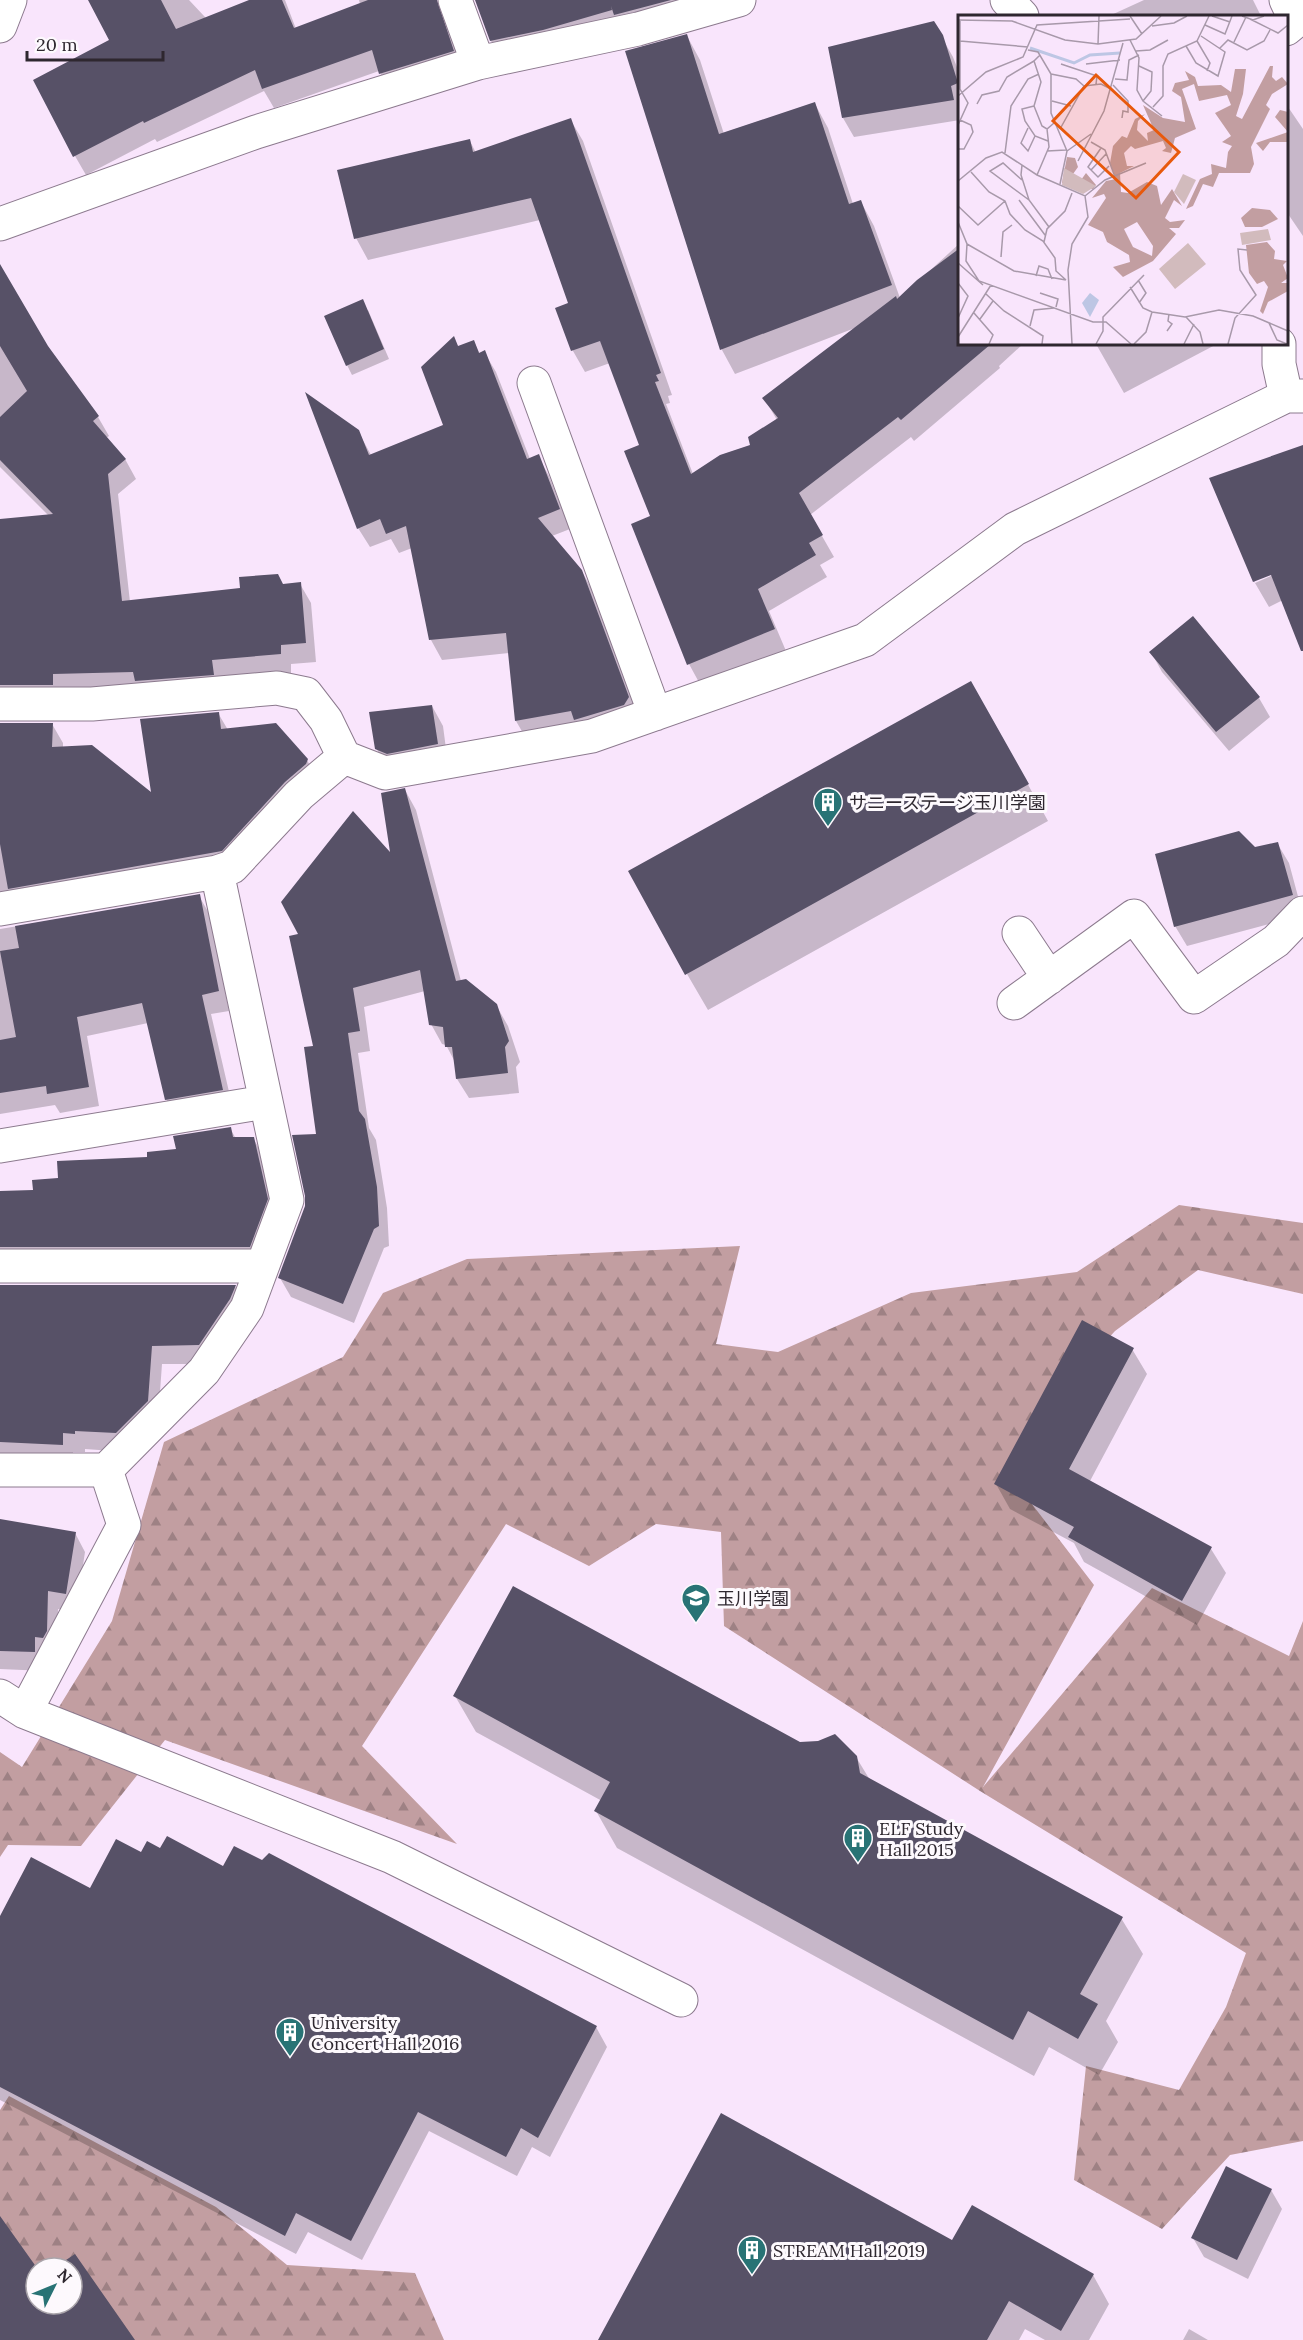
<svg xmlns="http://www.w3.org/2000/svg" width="1303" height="2340" viewBox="0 0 1303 2340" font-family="Lora,'Noto Sans JP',serif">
<defs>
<pattern id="forest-firs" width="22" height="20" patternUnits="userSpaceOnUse" patternTransform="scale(1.5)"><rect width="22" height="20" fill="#c29ea1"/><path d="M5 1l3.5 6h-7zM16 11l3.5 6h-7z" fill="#9e8184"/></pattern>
</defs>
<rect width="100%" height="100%" fill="#f9e5fc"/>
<path fill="url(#forest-firs)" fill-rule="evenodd" d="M 1179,1205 L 1303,1223 L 1303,1294 L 1198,1270 L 1115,1331 L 1054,1398 L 1012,1478 L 1094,1585 L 983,1787 L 1152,1588 L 1289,1656 L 1303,1621 L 1303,2141 L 1230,2155 L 1162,2229 L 1074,2180 L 1086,2066 L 1179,2090 L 1226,2007 L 1246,1953 L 980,1791 L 724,1626 L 721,1532 L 656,1524 L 589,1566 L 506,1524 L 362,1746 L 457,1844 L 165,1740 L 81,1846 L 8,1845 L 0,1857 L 0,1752 L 22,1767 L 112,1621 L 164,1442 L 343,1357 L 383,1293 L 467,1259 L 740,1246 L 716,1344 L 778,1352 L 911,1293 L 1077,1272 Z
M 9,2096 L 216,2207 L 287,2265 L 415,2273 L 444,2340 L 0,2340 L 0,2110 ZM 36,2268 L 72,2268 L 72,2304 L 36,2304 Z"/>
<path fill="#0003" d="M 90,0 L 189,0 L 235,49 L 253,0 L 285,0 L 296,29 L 360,4 L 359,0 L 425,0 L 436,4 L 448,24 L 464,71 L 392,93 L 379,71 L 274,108 L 264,91 L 157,142 L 155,139 L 86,175 L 75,156 L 111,41 Z
M 476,0 L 701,0 L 505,64 L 491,41 Z
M 1144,0 L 1253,0 L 1261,16 L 1109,16 Z
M 933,22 L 953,57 L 960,75 L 960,120 L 854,137 L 843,118 Z
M 687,36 L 700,60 L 724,134 L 815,104 L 828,128 L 853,204 L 861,202 L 874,226 L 900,298 L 960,243 L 960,344 L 1023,344 L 999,366 L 1000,368 L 914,441 L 911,437 L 810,515 L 834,557 L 820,565 L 827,577 L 769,611 L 786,651 L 701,686 L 689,664 L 633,525 L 652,517 L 641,446 L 610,363 L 585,372 L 573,351 L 557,308 L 570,304 L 540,220 L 368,260 L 356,238 L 470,141 L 476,153 L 570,119 L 583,141 L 672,395 L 668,396 L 670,403 L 666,404 L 693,474 L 752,446 L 777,420 L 764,398 L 855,328 L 735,374 L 722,350 L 627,52 Z
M 1286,104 L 1303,129 L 1303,236 L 1286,211 Z
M 0,310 L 47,346 L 98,417 L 109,436 L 106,438 L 125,459 L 136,479 L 118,494 L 130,602 L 300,584 L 311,603 L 316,662 L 291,664 L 291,673 L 222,679 L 0,708 L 0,521 L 49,516 L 0,467 Z
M 368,310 L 389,359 L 352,375 L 347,365 Z
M 454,339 L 459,348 L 474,342 L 480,354 L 484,352 L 496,372 L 530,459 L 538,456 L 549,476 L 570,529 L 552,536 L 581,570 L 593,591 L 639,717 L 527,740 L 516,721 L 509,653 L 442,660 L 431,640 L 412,548 L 399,553 L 391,539 L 370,547 L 358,528 L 358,431 L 371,455 L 445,426 Z
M 1096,344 L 1217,344 L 1124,393 Z
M 1303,446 L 1303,617 L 1283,600 L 1269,607 L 1255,583 L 1278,573 L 1277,571 L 1255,580 L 1255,583 L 1211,479 Z
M 1193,618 L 1259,698 L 1270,717 L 1229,751 L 1162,672 L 1151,652 Z
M 432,706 L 443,726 L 448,764 L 388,768 L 376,748 Z
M 218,713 L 228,730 L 307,760 L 318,780 L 233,870 L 0,913 L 0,724 L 52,724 L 63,743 L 63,748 L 153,795 Z
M 992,719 L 1048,821 L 708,1010 L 687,974 Z
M 405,790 L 416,810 L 461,981 L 496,1005 L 508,1026 L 520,1062 L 516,1067 L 519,1093 L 469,1098 L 457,1079 L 455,1062 L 446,1045 L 442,1044 L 431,1024 L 425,991 L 364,1007 L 370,1051 L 358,1053 L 369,1128 L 376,1140 L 387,1208 L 389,1246 L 384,1248 L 354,1323 L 291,1297 L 280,1278 L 306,1206 L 317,1136 L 315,1047 L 300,935 L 392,857 Z
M 1277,843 L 1289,863 L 1303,915 L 1187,946 L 1175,926 L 1254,849 Z
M 199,896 L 210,915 L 229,1011 L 211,1014 L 233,1109 L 177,1118 L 166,1099 L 148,1023 L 87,1036 L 99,1106 L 60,1113 L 55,1105 L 0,1114 L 0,929 Z
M 230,1128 L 236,1139 L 253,1138 L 264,1157 L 277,1218 L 260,1266 L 0,1270 L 0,1193 L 34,1192 L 60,1179 L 178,1151 Z
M 0,1286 L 235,1286 L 245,1305 L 209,1364 L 162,1364 L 158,1420 L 127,1452 L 85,1449 L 85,1452 L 73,1452 L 73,1463 L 0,1474 Z
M 1132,1349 L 1147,1374 L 1090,1481 L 1211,1549 L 1226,1573 L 1197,1625 L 1084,1562 L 1074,1543 L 1010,1509 L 996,1484 Z
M 0,1521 L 75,1533 L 85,1552 L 76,1612 L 58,1609 L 57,1650 L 45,1671 L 0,1669 Z
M 455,1696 L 800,1744 L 856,1757 L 870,1780 L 1121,1918 L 1143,1954 L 1106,2021 L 1118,2042 L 1099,2075 L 1049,2047 L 1034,2076 L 617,1848 L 596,1811 L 602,1801 L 476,1732 Z
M 160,1850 L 224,1868 L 596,2027 L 607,2047 L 550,2157 L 532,2147 L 517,2176 L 429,2131 L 362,2260 L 308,2232 L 296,2254 L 0,2100 L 0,1920 L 90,1890 L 142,1854 Z
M 1271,2190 L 1282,2209 L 1248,2279 L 1204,2257 L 1193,2238 Z
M 953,2242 L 1093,2275 L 1109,2304 L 1089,2340 L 1045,2340 L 1025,2329 L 1019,2340 L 600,2340 Z
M 1189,2329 L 1208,2340 L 1183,2340 Z"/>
<path fill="#575167" d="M 88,0 L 161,0 L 176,29 L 249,0 L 282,0 L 294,28 L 368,0 L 437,0 L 454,51 L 379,74 L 372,50 L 262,89 L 255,70 L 144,123 L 143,121 L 73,157 L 33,80 L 109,40 Z
M 475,0 L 671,0 L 614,15 L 611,6 L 612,10 L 543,30 L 490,41 Z
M 934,21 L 943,35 L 958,83 L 951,86 L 954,100 L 842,118 L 828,47 Z
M 687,34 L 719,134 L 815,102 L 849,204 L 861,200 L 892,285 L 720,350 L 625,51 Z
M 571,118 L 661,373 L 656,375 L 659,381 L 655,382 L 691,474 L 720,455 L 750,445 L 748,437 L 778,418 L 762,398 L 896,296 L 897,299 L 917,280 L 960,248 L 960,344 L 991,344 L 901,420 L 898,417 L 799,493 L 823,535 L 809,543 L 816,555 L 758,589 L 775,629 L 687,665 L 631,524 L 650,516 L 624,451 L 639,445 L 600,341 L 571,351 L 555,308 L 568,303 L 531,198 L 354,239 L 337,170 L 470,139 L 473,152 Z
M 0,264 L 48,346 L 99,416 L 93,421 L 126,459 L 108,474 L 122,601 L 240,588 L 239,577 L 278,574 L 283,584 L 301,582 L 306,643 L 281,645 L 281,654 L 212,660 L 214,675 L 135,681 L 133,672 L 53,674 L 53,685 L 0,685 L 0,519 L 53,514 L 0,460 L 0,417 L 27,391 L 0,346 Z
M 363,299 L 384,349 L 346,366 L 324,316 Z
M 454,336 L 458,346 L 474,340 L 479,353 L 485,350 L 527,459 L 539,454 L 560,509 L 538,518 L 582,570 L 629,697 L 624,705 L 574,720 L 571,711 L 515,721 L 506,633 L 429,640 L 406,526 L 386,534 L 380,519 L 357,529 L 305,392 L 359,430 L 369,455 L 443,425 L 421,367 Z
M 1303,445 L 1303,651 L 1301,651 L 1271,575 L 1253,582 L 1209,478 Z
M 1193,616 L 1260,697 L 1216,732 L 1149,652 Z
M 971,681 L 1029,784 L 685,975 L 628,871 Z
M 432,705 L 438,744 L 387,754 L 375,749 L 369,712 Z
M 219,712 L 221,729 L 276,723 L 308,759 L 306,764 L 285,782 L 222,851 L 8,889 L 0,844 L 0,723 L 53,723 L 52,747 L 92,745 L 151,792 L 140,719 Z
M 405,788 L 456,981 L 466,979 L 497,1004 L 509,1041 L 505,1047 L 508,1073 L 456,1079 L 452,1047 L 445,1047 L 443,1027 L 429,1025 L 420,970 L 353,988 L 360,1031 L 348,1033 L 359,1111 L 365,1119 L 377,1187 L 379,1226 L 374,1229 L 343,1304 L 278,1278 L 305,1206 L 305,1196 L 292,1135 L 316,1134 L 304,1047 L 313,1046 L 289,936 L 298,934 L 281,902 L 353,811 L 390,852 L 381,793 Z
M 1239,831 L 1255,847 L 1278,842 L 1293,895 L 1174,927 L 1155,854 Z
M 200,894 L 219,991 L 202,995 L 223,1090 L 165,1100 L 142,1003 L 77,1017 L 89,1087 L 47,1094 L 46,1086 L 0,1093 L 0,1040 L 16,1037 L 0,951 L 19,948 L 15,926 Z
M 231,1127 L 233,1137 L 254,1137 L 268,1199 L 250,1247 L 0,1247 L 0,1191 L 33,1190 L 32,1180 L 58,1178 L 57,1161 L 147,1157 L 147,1152 L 176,1149 L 173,1136 Z
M 0,1285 L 236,1285 L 230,1299 L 199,1345 L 152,1346 L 148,1401 L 116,1433 L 75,1431 L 75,1434 L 63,1433 L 63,1445 L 0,1442 Z
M 1082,1320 L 1134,1348 L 1069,1469 L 1212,1547 L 1182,1601 L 1068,1537 L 1074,1527 L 994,1484 Z
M 0,1519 L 76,1532 L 66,1594 L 48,1591 L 47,1631 L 43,1638 L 35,1637 L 35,1652 L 0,1651 Z
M 513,1586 L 800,1742 L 818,1741 L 835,1734 L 857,1756 L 860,1773 L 1123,1917 L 1080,1994 L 1098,2004 L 1078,2039 L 1028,2011 L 1013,2040 L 594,1811 L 610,1782 L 453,1696 Z
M 167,1836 L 223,1866 L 234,1846 L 262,1860 L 269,1853 L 597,2026 L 538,2138 L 521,2128 L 506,2157 L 418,2112 L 351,2241 L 296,2213 L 285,2236 L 0,2087 L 0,1916 L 31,1857 L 90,1888 L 116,1839 L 141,1852 L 147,1841 L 160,1848 Z
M 721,2113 L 952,2240 L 972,2205 L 1094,2274 L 1061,2331 L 1009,2301 L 987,2340 L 598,2340 Z
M 1226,2166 L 1272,2189 L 1237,2260 L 1191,2238 Z
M 0,2216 L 37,2268 L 36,2304 L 72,2304 L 72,2268 L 54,2268 L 75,2254 L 135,2340 L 0,2340 Z"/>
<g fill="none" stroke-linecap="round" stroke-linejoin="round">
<g stroke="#8c7a8e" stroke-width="35">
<path id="street" d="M 455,0 L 478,63
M 1007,0 L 1022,16
M 1286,0 L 1296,21 L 1286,29
M 0,26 L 10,0
M 0,224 L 256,132 L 478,63 L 638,29 L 739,0
M 1279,344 L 1279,364 L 1286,396
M 534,383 L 655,714
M 0,704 L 92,704 L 277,688 L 306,694 L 326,720 L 344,757
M 0,909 L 217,872 L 232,867 L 299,795 L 344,757 L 385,773 L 592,736 L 865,640 L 1015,529 L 1286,396 L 1303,396
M 1019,933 L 1049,978
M 1014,1003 L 1134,916 L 1194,997 L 1276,941 L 1303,913
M 0,1146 L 265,1102
M 0,1266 L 261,1266
M 0,1470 L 106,1470
M 0,1696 L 25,1712 L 392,1857 L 681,2000
M 25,1712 L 124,1525 L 106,1470 L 204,1371 L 247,1308 L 287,1200 L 217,872"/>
</g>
<use href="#street" stroke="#fff" stroke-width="33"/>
</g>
<defs>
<g id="building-pin" transform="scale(1.5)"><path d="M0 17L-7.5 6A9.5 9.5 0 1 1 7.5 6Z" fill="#287375" stroke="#fdf9fd"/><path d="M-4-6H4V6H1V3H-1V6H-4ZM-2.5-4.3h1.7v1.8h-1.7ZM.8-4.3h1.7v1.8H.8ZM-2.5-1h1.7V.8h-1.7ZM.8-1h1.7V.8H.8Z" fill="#fff"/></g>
<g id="university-pin" transform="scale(1.5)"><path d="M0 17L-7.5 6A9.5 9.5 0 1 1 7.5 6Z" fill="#287375" stroke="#fdf9fd"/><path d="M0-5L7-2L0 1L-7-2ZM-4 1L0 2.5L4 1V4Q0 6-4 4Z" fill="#fff"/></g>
</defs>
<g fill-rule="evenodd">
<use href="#building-pin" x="828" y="802"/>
<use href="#university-pin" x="696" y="1598"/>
<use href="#building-pin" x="858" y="1838"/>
<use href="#building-pin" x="290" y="2032"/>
<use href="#building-pin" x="752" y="2250"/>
</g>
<g text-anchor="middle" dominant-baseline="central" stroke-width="6" stroke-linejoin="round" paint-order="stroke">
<g font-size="18" fill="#2e272f" stroke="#fdf9fd" text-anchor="start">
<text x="849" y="802">サニーステージ玉川学園</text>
<text x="717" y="1598">玉川学園</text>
<text x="879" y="1828">ELF Study<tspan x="879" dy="21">Hall 2015</tspan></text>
<text x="311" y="2022">University<tspan x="311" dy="21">Concert Hall 2016</tspan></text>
<text x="773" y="2250">STREAM Hall 2019</text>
</g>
</g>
<g transform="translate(958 15)">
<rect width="330" height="330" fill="#f9e5fc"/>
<path d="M 310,214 L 313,225 L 284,230 L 282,218 Z" fill="#d2bbbd"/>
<path d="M 312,51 L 315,51 L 314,62 L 318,66 L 324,62 L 330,69 L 314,79 L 308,90 L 312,94 L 293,132 L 296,149 L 292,158 L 261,158 L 255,172 L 245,169 L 235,191 L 228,194 L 242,164 L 254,159 L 253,149 L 268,153 L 270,137 L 274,131 L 264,127 L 273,121 L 257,98 L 273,90 L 269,80 L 241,86 L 236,69 L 224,74 L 238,114 L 217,123 L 213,138 L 204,136 L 208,133 L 205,126 L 177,134 L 173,131 L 166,138 L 169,151 L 176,151 L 162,158 L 163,177 L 170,178 L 189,167 L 199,171 L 203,190 L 214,174 L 224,191 L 216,185 L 207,203 L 212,207 L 227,205 L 221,213 L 211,213 L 218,219 L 195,246 L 165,262 L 155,252 L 172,247 L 171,240 L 149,227 L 145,217 L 130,210 L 148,183 L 146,179 L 134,183 L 148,166 L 158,164 L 152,148 L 155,131 L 164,121 L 169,123 L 177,104 L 187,99 L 180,106 L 179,115 L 190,126 L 189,118 L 196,115 L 185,90 L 205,103 L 227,107 L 223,82 L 214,76 L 217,68 L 231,65 L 227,56 L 237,62 L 240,71 L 263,70 L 273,77 L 277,54 L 288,54 L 285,79 L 278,101 L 284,104 ZM 179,207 L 195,231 L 194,241 L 175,232 L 166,214 ZM 322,95 L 330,97 L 330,127 L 312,127 L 305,136 L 298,128 L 330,117 L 317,102 ZM 109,142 L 117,143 L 120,152 L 115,159 L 123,165 L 128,158 L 138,170 L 135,174 L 104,168 ZM 294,193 L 312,195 L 320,204 L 304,212 L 287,212 L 283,203 ZM 309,227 L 317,236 L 316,244 L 329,246 L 325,250 L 330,263 L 323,268 L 330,268 L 330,276 L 310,287 L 305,299 L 302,296 L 310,272 L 306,266 L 299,269 L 291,258 L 288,230 Z" fill="#c29ea1" fill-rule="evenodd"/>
<path d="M 106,153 L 138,171 L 125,179 L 104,170 Z" fill="#d2bbbd"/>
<path d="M 225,159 L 238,165 L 226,189 L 216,177 ZM 230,228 L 248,249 L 217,274 L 201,254 Z" fill="#d2bbbd"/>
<path d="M 132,278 L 141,285 L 132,302 L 124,288 Z" fill="#bdc6e4"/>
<path fill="none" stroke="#bdc6e4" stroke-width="3" d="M 72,33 L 116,48 L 132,40 L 162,38"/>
<path fill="none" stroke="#a899aa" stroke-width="1.5" d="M 172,1 L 184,19M 254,1 L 272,7M 284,1 L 295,5 L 306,1M 292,4 L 320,18 L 330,10M 0,5 L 54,6 L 107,25 L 140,29 L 178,24 L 203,1M 247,10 L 267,19 L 274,1M 194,11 L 216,8 L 229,1M 172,25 L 181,43 L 179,75 L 185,86 L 204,101M 2,26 L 70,32M 239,26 L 252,48 L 249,56M 276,27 L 288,2M 140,29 L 141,1M 228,31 L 238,48 L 260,61 L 267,37 L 243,21M 262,33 L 270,25 L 289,35 L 306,26 L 312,15M 70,35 L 80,37 L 93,59 L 93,98 L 109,136 L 102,169M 178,36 L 192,35 L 210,25M 82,40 L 76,46 L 83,67 L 76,91 L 84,111 L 89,114 L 96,108M 103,49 L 139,61 L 138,69M 128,49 L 162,45M 181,51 L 194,57 L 193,76 L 185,86M 93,59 L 118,64 L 126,71M 157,64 L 169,65 L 171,45 L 181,40M 155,70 L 170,86 L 170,97 L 165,96 L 164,103M 0,81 L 28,57 L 65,42 L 79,10 L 172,4M 94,86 L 113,91M 19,89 L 24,80 L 41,76 L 49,62 L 76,46M 76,91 L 64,94 L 67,106 L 77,121 L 90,126M 195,92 L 205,81 L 205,51 L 210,39 L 239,26 L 251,1M 0,110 L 10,88 L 2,74 L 2,5M 70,113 L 63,128 L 70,136 L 77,121M 102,114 L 126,71 L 143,69 L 151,73M 133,127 L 147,135 L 157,162M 143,133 L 130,152 L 140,162 L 151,151M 0,134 L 6,134 L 15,117 L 13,110 L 2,105M 89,136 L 108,135M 109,136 L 133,119M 47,138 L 53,91 L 70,64 L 81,59M 120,146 L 146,96 L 165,28M 64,150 L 63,160 L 71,185 L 91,212M 133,155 L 148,139M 13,157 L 31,177 L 47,186 L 52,199 L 67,215 L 85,226 L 97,243 L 98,256 L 108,265M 79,160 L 91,132 L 89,114M 64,165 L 45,148 L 32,156 L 71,185M 0,166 L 28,143 L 44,137 L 79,160 L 127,181 L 147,165 L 188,148M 61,185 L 87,220M 0,191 L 20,210 L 47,186M 0,207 L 9,229 L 8,246 L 21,266 L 135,307 L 148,307 L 173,329M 86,227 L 89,214 L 107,196 L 114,178M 9,229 L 56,256 L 108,265M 43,242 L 45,217 L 54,210M 0,248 L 25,270M 78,261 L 81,251 L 90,254 L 94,264M 180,265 L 188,278 L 181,288M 0,268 L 10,281 L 0,303M 172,272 L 185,293 L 194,297 L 227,302 L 261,295 L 295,301 L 330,316M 82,278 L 100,284 L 98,292M 28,279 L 46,296 L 85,321 L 84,329M 16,298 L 35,320 L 31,329M 228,302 L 242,317 L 245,329M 22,304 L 35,286M 311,308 L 319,325 L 329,329M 72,311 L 76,295 L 96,293M 209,316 L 214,309 L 210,306 L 211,299M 0,322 L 33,270M 114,329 L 110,255 L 114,229 L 130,202 L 127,181M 138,329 L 145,316 L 145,302 L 186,260M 176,329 L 188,317 L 194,297M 226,329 L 236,309M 270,329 L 277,303 L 298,280 L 282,255 L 280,234 L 289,235"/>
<path fill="#e8590c" fill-opacity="0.15" stroke="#e8590c" stroke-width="3" d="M 138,60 L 221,137 L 178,183 L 95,106 Z"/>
<rect width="330" height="330" fill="none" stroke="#2e272f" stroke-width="3"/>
</g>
<g transform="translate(54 2286) rotate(47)"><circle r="28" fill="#fdf9fd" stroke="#aaa5ab" stroke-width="1.5"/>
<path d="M0-4.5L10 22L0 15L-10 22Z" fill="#287375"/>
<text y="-9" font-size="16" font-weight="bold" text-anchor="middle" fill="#2e272f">N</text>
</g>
<path d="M27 51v9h136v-9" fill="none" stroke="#2e272f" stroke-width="3"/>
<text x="36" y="51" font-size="18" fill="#2e272f" stroke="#fdf9fd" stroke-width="4.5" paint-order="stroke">20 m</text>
</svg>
